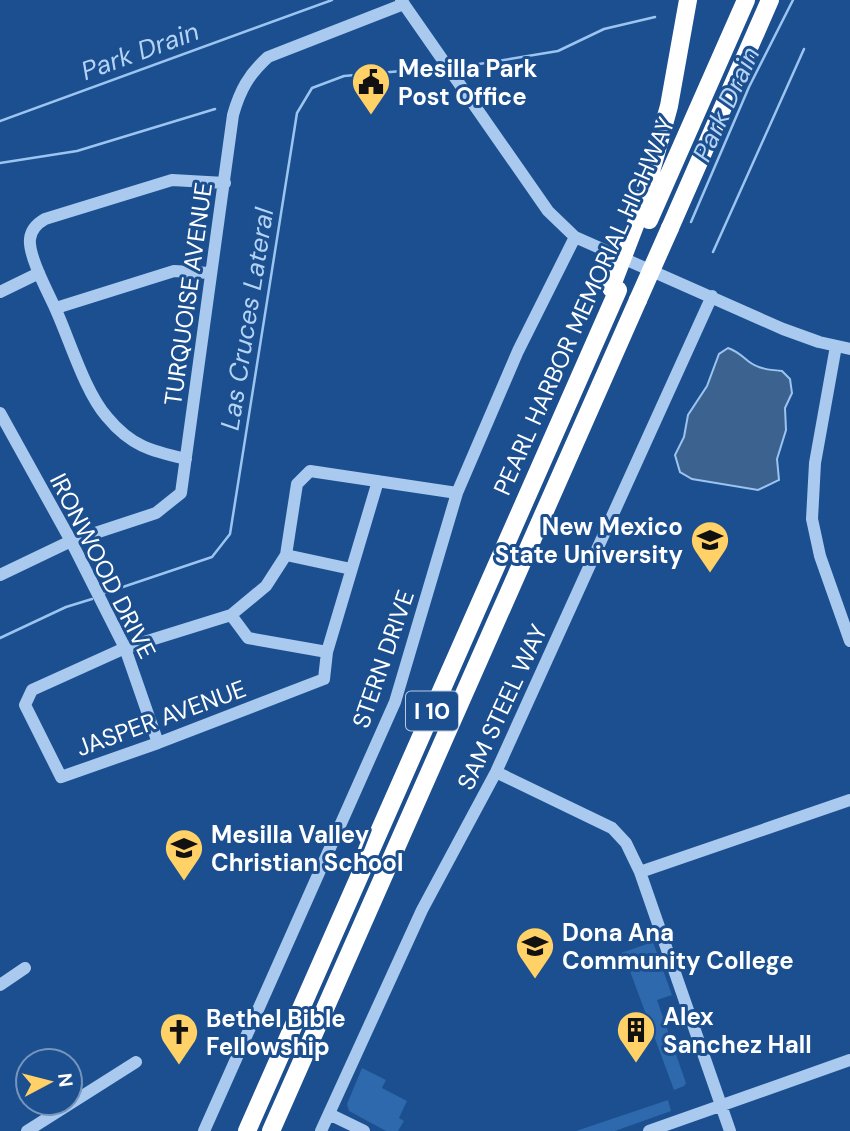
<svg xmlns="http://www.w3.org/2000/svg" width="850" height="1131" viewBox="0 0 850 1131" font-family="'DM Sans',sans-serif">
<rect width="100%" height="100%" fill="#1b4f8f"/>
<path fill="#2e69ad" d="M 653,942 L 672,995 L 657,1000 L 686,1083 L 684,1086 L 674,1090 L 627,963 L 616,967 L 612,956 Z
M 362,1068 L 386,1080 L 382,1088 L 407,1101 L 399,1118 L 404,1121 L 398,1131 L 386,1131 L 349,1111 L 347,1104 Z
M 668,1100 L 671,1111 L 615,1131 L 576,1131 Z"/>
<path fill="#3c6290" stroke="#9cc4f0" stroke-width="2" d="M 728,348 C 737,351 741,355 748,361 C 758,369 770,370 782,371 L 790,379 L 792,393 L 785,408 L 786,430 L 777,459 L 779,480 L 758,490 L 692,479 L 680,472 L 675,455 L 684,437 L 688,415 L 707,386 L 719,354 Z"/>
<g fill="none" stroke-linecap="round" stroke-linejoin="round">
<path stroke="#9cc4f0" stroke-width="2.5" d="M 473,65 L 558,51 L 604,29 L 655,17
M 0,121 L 332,0
M 0,163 L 77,151 L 215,109
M 691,222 L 749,87 L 793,0
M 713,252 L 804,49
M 105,593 L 212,557 L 230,534 L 297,113 L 312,88 L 344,76 L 425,69
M 0,638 L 66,607 L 92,599"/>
<path stroke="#a9c9ee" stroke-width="12" d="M 401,0 L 548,211 L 575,237 L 783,329 L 819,342 L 850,349
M 0,292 L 39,273
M 56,308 L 174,271 L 210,273
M 836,346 L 815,463 L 812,519 L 820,556 L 850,641
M 0,413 L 71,541 L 125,648 L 158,743
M 186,459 C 151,451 131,446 107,417 C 85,392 70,341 56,310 C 49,294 28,256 30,239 C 31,229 38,223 45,219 L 172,180 L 225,183
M 378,481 L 327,652 L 324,679 L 158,743 L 61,777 L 25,705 L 32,690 L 125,648 L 231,615 L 266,586 L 286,555 L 297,484 L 310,471 L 457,493
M 286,555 L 351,569
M 0,575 L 71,541 L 156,513 L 181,493 L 233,115 C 240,90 249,74 268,57 L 404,4
M 231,615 L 248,638 L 327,652
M 496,772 L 612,828 L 626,843 L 640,872 L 730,1131
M 640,872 L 850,800
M 0,985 L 25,968
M 329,1114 L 364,1131
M 27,1131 L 136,1062
M 204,1131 L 395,702 L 457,493 L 518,351 L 575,237
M 321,1131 L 422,910 L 496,772 L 712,296
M 649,1131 L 850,1060"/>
<path stroke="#fff" stroke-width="18" d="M 639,215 L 669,106 L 688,0
M 649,220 L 746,0
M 670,228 L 770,0
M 247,1131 L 618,290
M 271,1131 L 638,300"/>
<path stroke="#fff" stroke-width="18" d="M 611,288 L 639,215
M 638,300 L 670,228"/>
</g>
<defs>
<g id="civic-pin" transform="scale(2.0125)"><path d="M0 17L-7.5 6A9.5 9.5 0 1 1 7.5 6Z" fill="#ffd166" stroke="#1b4f8f"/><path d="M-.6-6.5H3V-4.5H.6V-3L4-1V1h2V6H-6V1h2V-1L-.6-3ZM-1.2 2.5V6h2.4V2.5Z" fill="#111"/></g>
<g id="university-pin" transform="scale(2.0125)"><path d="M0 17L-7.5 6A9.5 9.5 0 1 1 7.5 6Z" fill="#ffd166" stroke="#1b4f8f"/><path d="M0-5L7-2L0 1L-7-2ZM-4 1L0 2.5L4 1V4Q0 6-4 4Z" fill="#111"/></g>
<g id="school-pin" transform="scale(2.0125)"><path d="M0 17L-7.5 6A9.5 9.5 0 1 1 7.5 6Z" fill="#ffd166" stroke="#1b4f8f"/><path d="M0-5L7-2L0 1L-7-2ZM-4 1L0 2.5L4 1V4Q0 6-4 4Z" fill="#111"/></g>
<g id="building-pin" transform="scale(2.0125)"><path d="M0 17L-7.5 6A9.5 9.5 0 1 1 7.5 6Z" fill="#ffd166" stroke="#1b4f8f"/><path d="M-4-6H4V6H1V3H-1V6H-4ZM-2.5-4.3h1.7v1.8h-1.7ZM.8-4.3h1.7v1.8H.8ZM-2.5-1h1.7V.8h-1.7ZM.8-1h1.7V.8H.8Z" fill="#111"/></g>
<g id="church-pin" transform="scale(2.0125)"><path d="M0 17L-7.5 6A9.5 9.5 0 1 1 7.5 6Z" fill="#ffd166" stroke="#1b4f8f"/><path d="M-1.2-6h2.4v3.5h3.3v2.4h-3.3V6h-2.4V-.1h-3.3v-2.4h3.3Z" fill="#111"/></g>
</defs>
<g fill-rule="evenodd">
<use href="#civic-pin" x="371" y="82"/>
<use href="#university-pin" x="710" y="540"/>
<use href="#school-pin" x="184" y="848"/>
<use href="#university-pin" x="535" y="946"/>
<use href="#building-pin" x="636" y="1030"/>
<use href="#church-pin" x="179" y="1032"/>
</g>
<g text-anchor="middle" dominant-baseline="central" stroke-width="6" stroke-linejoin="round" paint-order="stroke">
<rect fill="#1b4f8f" stroke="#bbcadd" stroke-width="2" x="406" y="691.5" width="52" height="39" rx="5"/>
<g font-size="23" font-weight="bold" fill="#fff">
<text x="432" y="711">I 10</text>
</g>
<g font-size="24" font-weight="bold" fill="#fff" stroke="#1b4f8f" text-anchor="start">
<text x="398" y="68">Mesilla Park<tspan x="398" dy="28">Post Office</tspan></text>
<text x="683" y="526" text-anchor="end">New Mexico<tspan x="683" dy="28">State University</tspan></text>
<text x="211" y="834">Mesilla Valley<tspan x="211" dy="28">Christian School</tspan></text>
<text x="562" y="932">Dona Ana<tspan x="562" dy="28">Community College</tspan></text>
<text x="663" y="1016">Alex<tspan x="663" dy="28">Sanchez Hall</tspan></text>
<text x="206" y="1018">Bethel Bible<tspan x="206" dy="28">Fellowship</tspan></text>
</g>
<g font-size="24" fill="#fff" stroke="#1b4f8f">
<text transform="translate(188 294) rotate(-82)">TURQUOISE AVENUE</text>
<text transform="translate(584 306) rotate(-66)">PEARL HARBOR MEMORIAL HIGHWAY</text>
<text transform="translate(103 566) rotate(63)">IRONWOOD DRIVE</text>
<text transform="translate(383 659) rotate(-71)">STERN DRIVE</text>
<text transform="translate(502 707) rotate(-65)">SAM STEEL WAY</text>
<text transform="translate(161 718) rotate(-20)">JASPER AVENUE</text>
</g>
<g font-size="26" font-style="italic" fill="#b5d3f5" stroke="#1b4f8f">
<text transform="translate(140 51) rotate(-20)">Park Drain</text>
<text transform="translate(726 104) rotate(-65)">Park Drain</text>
<text transform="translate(247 319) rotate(-81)">Las Cruces Lateral</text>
</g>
</g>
<g transform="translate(49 1082) rotate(83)"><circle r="33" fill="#1b4f8f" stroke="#7695bc" stroke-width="2"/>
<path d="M0-5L12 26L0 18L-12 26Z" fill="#ffd166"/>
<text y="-10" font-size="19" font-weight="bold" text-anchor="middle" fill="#ffffff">N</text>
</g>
</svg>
